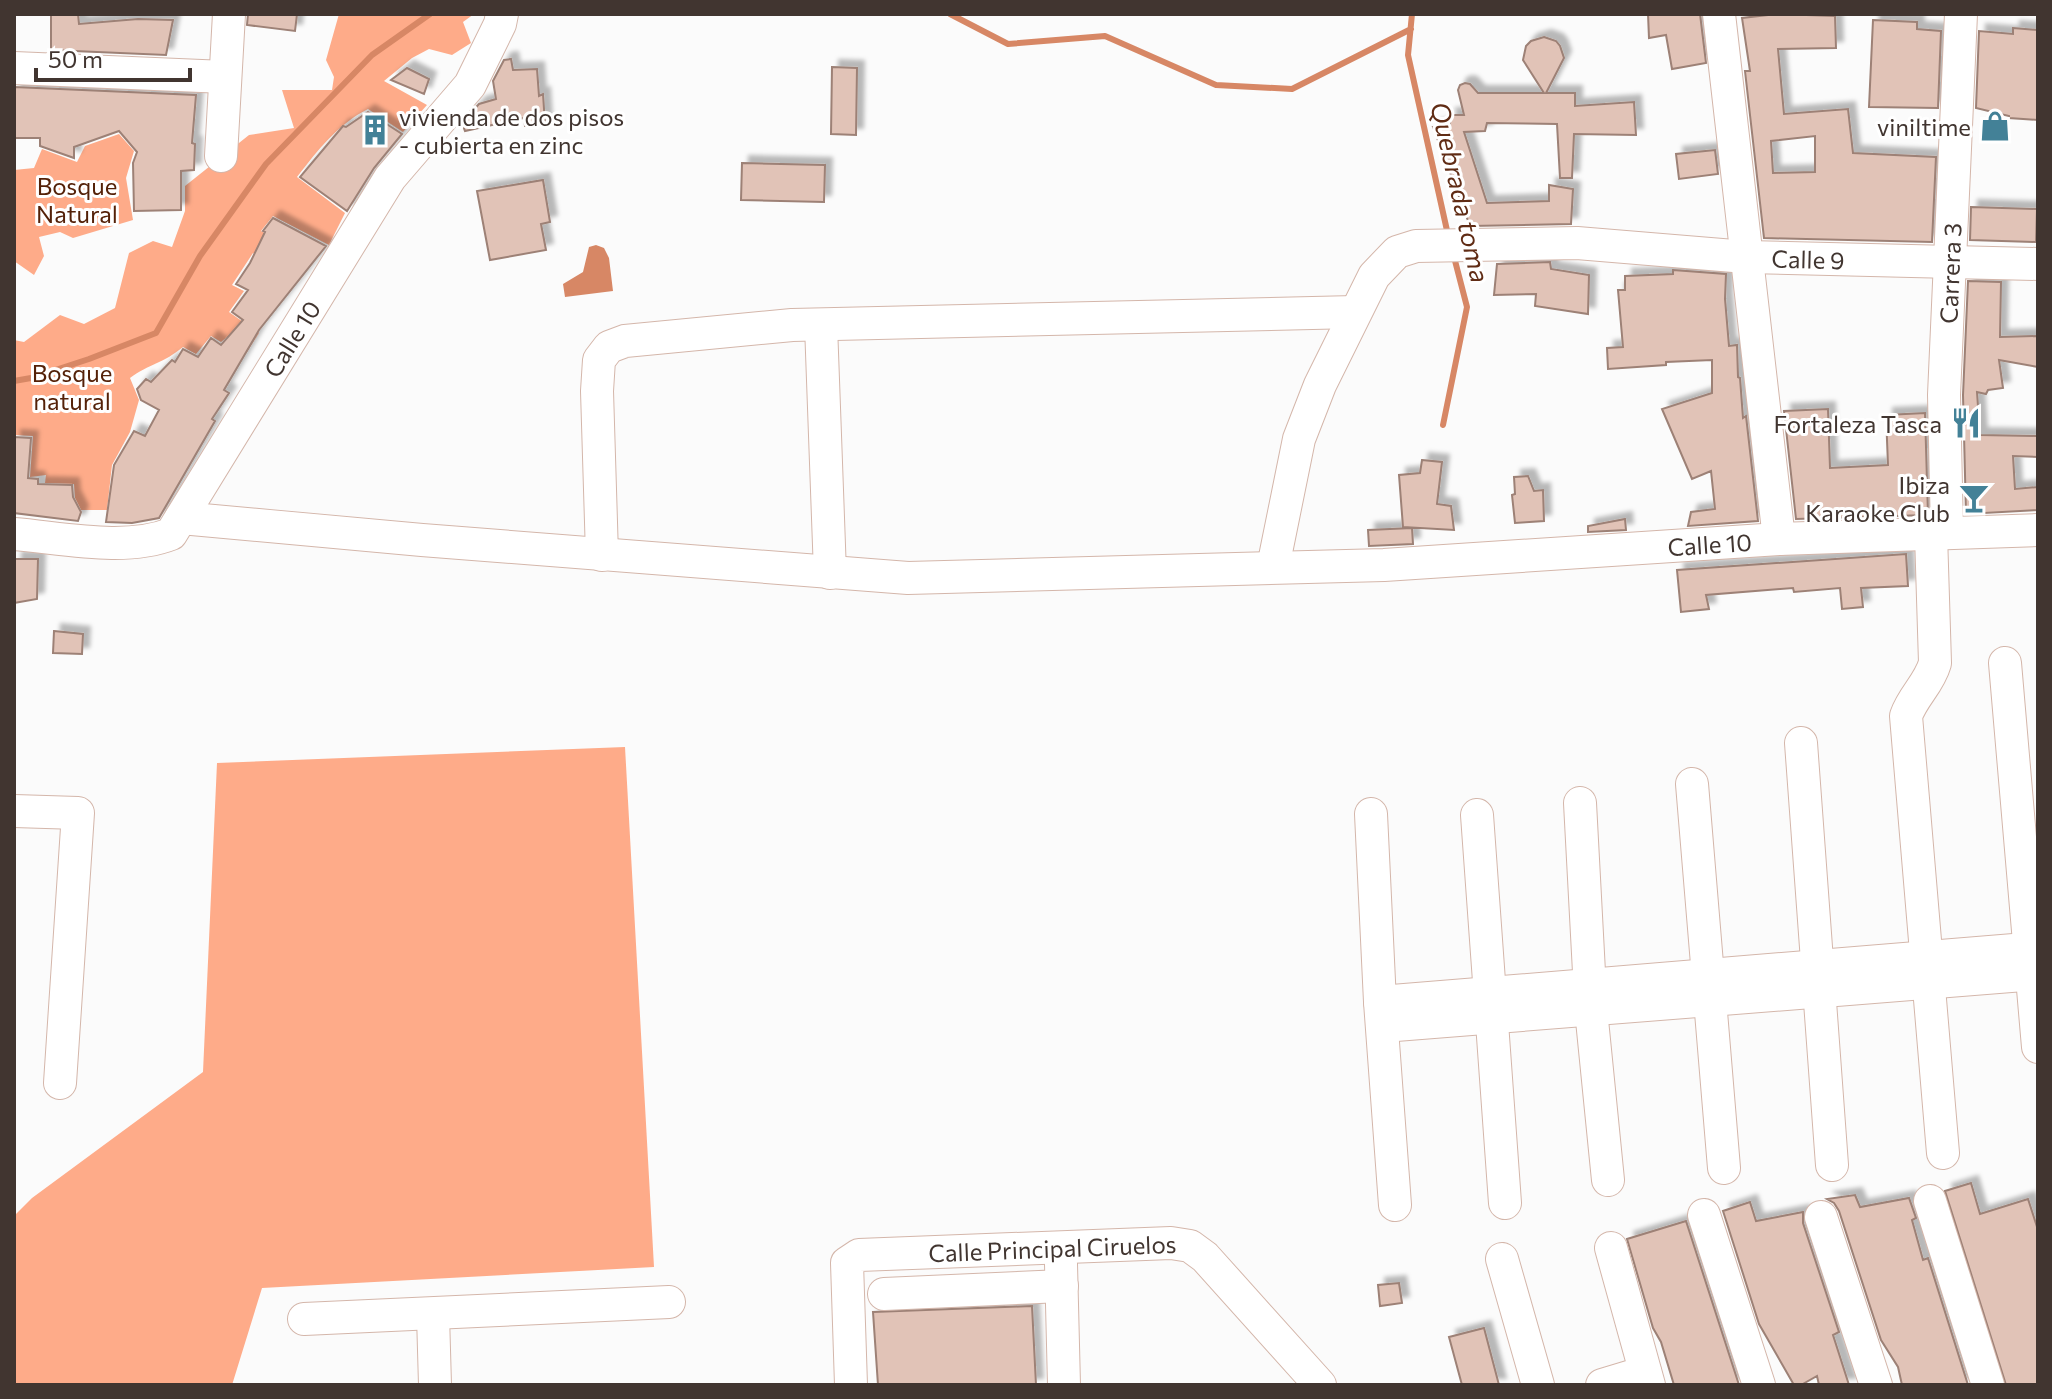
<svg xmlns="http://www.w3.org/2000/svg" width="2052" height="1399" viewBox="0 0 2052 1399" font-family="Commissioner,sans-serif">
<defs>
<filter id="shadow"><feDropShadow dx="7" dy="-7" stdDeviation="2" flood-color="#0004"/></filter>
</defs>
<rect width="100%" height="100%" fill="#fbfbfb"/>
<path fill="#feab89" d="M 339,14 L 474,14 L 463,22 L 471,43 L 452,55 L 429,49 L 412,58 L 384,81 L 427,105 L 403,132 L 368,109 C 338,124 318,150 297,177 L 345,213 L 329,245 L 273,216 L 261,231 L 314,260 L 301,275 L 253,253 L 232,285 L 244,291 L 229,312 L 259,333 L 247,352 L 227,337 L 221,342 L 211,336 L 196,354 L 183,347 C 164,363 149,364 130,378 L 139,400 L 130,432 L 112,465 L 107,510 L 81,510 L 75,498 L 74,484 L 45,483 L 46,475 L 30,477 L 33,436 L 14,435 L 14,340 L 24,342 L 60,315 L 84,324 L 115,308 L 129,253 L 153,241 L 172,247 L 185,211 L 185,186 L 249,135 L 294,128 L 282,90 L 332,90 L 334,77 L 326,60 Z
M 119,134 L 134,151 L 126,178 L 133,220 L 73,238 L 60,232 L 39,237 L 44,256 L 34,275 L 14,261 L 14,170 L 34,168 L 42,149 L 77,162 L 85,146 Z
M 625,747 L 654,1267 L 262,1288 L 232,1385 L 14,1385 L 14,1216 L 32,1198 L 203,1072 L 217,763 Z"/>
<path fill="#d78765" d="M 596,245 L 604,248 L 609,258 L 613,291 L 565,297 L 563,284 L 583,272 L 589,247 Z"/>
<g fill="none" stroke-linecap="round" stroke-linejoin="round">
<path stroke="#d78765" stroke-width="6" d="M 950,14 L 1008,44 L 1105,36 L 1216,85 L 1292,89 L 1411,29
M 1412,14 L 1408,55 L 1448,235
M 14,381 L 31,378 L 89,359 L 156,333 L 200,256 L 266,164 L 372,55 L 430,14
M 1443,425 L 1467,307 L 1453,253"/>
</g>
<path fill="#e1c3b7" stroke="#9d8176" stroke-width="2" fill-rule="evenodd" filter="url(#shadow)" d="M 51,14 L 78,14 L 79,24 L 138,19 L 173,20 L 166,55 L 51,50 Z
M 248,14 L 297,14 L 295,31 L 247,25 Z
M 1648,14 L 1700,14 L 1706,63 L 1672,69 L 1666,35 L 1649,38 Z
M 1777,14 L 1835,16 L 1836,48 L 1778,49 L 1784,114 L 1848,109 L 1853,153 L 1936,157 L 1932,242 L 1764,238 L 1745,71 L 1750,71 L 1742,18 ZM 1815,136 L 1815,172 L 1773,173 L 1771,141 Z
M 1873,20 L 1917,22 L 1917,29 L 1941,31 L 1938,108 L 1869,107 Z
M 2013,28 L 2038,30 L 2038,120 L 2009,118 L 2009,116 L 1976,108 L 1979,31 L 2013,34 Z
M 1544,37 L 1556,41 L 1560,46 L 1564,58 L 1546,93 L 1575,93 L 1575,106 L 1634,102 L 1636,135 L 1574,134 L 1572,178 L 1560,178 L 1557,124 L 1487,123 L 1485,131 L 1464,132 L 1487,203 L 1549,201 L 1549,185 L 1573,189 L 1571,224 L 1470,226 L 1433,127 L 1450,124 L 1449,115 L 1464,115 L 1458,90 L 1460,85 L 1465,83 L 1470,84 L 1478,93 L 1544,93 L 1523,60 L 1526,46 L 1531,41 Z
M 511,59 L 513,70 L 537,69 L 539,96 L 543,94 L 545,124 L 525,126 L 524,118 L 465,131 L 462,123 L 479,104 L 496,99 L 493,81 L 504,60 Z
M 832,67 L 857,68 L 856,135 L 831,134 Z
M 407,68 L 429,79 L 424,94 L 391,80 Z
M 14,87 L 196,95 L 192,143 L 195,144 L 194,170 L 181,171 L 181,210 L 134,211 L 133,163 L 137,152 L 119,131 L 74,147 L 74,158 L 40,146 L 40,138 L 14,138 Z
M 368,112 L 402,134 L 374,168 L 347,211 L 300,177 L 343,126 L 346,127 Z
M 1715,150 L 1718,174 L 1679,179 L 1676,154 Z
M 742,163 L 825,165 L 824,202 L 741,200 Z
M 543,180 L 550,222 L 541,224 L 546,250 L 490,260 L 477,191 Z
M 1971,207 L 2037,209 L 2036,242 L 1970,240 Z
M 273,218 L 326,246 L 259,330 L 224,390 L 229,393 L 212,419 L 215,421 L 159,518 L 132,523 L 106,522 L 114,465 L 134,431 L 145,436 L 159,410 L 141,400 L 137,389 L 146,379 L 151,382 L 172,360 L 175,362 L 183,349 L 198,357 L 211,338 L 221,345 L 243,320 L 232,312 L 248,290 L 236,284 L 250,263 L 265,232 L 263,231 Z
M 1550,262 L 1551,269 L 1589,275 L 1588,314 L 1535,306 L 1536,294 L 1494,295 L 1497,264 Z
M 1673,270 L 1726,274 L 1725,299 L 1729,346 L 1737,345 L 1738,377 L 1740,378 L 1743,418 L 1746,416 L 1758,521 L 1688,526 L 1691,512 L 1715,509 L 1711,471 L 1692,479 L 1662,409 L 1712,393 L 1712,360 L 1666,362 L 1666,365 L 1608,369 L 1607,348 L 1623,347 L 1618,290 L 1625,290 L 1625,276 L 1673,274 Z
M 1968,281 L 2001,282 L 2000,337 L 2038,336 L 2038,367 L 1999,360 L 2003,388 L 1988,390 L 1986,394 L 1977,392 L 1980,435 L 2038,436 L 2038,457 L 2013,456 L 2015,489 L 2038,487 L 2038,510 L 1966,514 L 1963,395 Z
M 1828,409 L 1830,468 L 1888,465 L 1886,415 L 1925,413 L 1928,515 L 1796,519 L 1784,411 Z
M 14,437 L 31,438 L 28,478 L 38,479 L 38,484 L 72,485 L 73,497 L 81,512 L 78,521 L 14,513 Z
M 1422,460 L 1442,462 L 1437,504 L 1451,506 L 1454,530 L 1403,527 L 1399,475 L 1420,473 Z
M 1528,476 L 1534,491 L 1543,490 L 1544,521 L 1515,523 L 1512,495 L 1515,494 L 1514,477 Z
M 1625,519 L 1626,530 L 1588,532 L 1588,526 Z
M 1412,528 L 1413,544 L 1369,546 L 1368,530 Z
M 1906,554 L 1908,586 L 1861,588 L 1863,607 L 1842,609 L 1840,588 L 1794,592 L 1793,588 L 1706,595 L 1709,609 L 1681,612 L 1677,570 Z
M 15,559 L 38,559 L 37,599 L 14,603 Z
M 54,631 L 83,634 L 82,654 L 53,653 Z
M 1971,1183 L 1980,1214 L 2028,1199 L 2038,1230 L 2038,1385 L 2006,1385 L 1945,1191 Z
M 1855,1195 L 1860,1207 L 1909,1198 L 1916,1218 L 1912,1220 L 1923,1260 L 1928,1258 L 1968,1385 L 1902,1385 L 1898,1367 L 1881,1340 L 1839,1211 L 1834,1203 L 1827,1199 Z
M 1750,1202 L 1756,1221 L 1803,1212 L 1803,1223 L 1839,1332 L 1833,1335 L 1849,1385 L 1819,1385 L 1817,1376 L 1801,1385 L 1794,1385 L 1759,1324 L 1723,1211 Z
M 1686,1221 L 1739,1385 L 1674,1385 L 1661,1342 L 1653,1328 L 1627,1239 Z
M 1399,1283 L 1402,1303 L 1380,1306 L 1378,1285 Z
M 1032,1306 L 1036,1385 L 878,1385 L 873,1312 Z
M 1484,1328 L 1499,1385 L 1462,1385 L 1449,1337 Z"/>
<g fill="none" stroke-linecap="round" stroke-linejoin="round">
<g stroke="#d4b6aa" stroke-width="34">
<g id="minor">
<path d="M 1719,14 L 1779,539"/>
<path d="M 14,68 L 225,77"/>
<path d="M 221,156 L 229,14"/>
<path d="M 821,325 L 830,573"/>
<path id="s1" d="M 181,518 L 422,540 L 908,578 L 1384,565 L 1779,539 L 2038,530"/>
<path id="s2" d="M 1947,533 L 1944,395 L 1961,14"/>
<path id="s3" d="M 14,534 C 63,538 125,552 171,534 L 390,178 L 470,85 L 500,24 L 502,14"/>
<path d="M 1931,534 L 1935,663 C 1929,684 1913,696 1906,716 L 1943,1153"/>
<path d="M 602,555 L 597,391 L 599,360 L 609,347 L 625,341 L 792,325 L 1355,312"/>
<path id="s4" d="M 1273,567 L 1299,439 L 1320,385 L 1374,276 L 1397,252 L 1416,246 L 1577,243 L 1746,257 L 2038,264"/>
<path d="M 2005,663 L 2038,1047"/>
<path d="M 1801,743 L 1832,1165"/>
<path d="M 1692,784 L 1724,1168"/>
<path d="M 1580,803 L 1591,1010 L 1608,1180"/>
<path d="M 14,811 L 78,813 L 60,1083"/>
<path d="M 1371,814 L 1380,1002 L 1395,1205"/>
<path d="M 1477,815 L 1505,1203"/>
<path d="M 1380,1002 L 2038,948"/>
<path d="M 1383,1026 L 2038,974"/>
<path d="M 1930,1201 L 1988,1385"/>
<path d="M 1704,1215 L 1759,1385"/>
<path d="M 1821,1217 L 1876,1385"/>
<path d="M 1611,1248 L 1649,1385"/>
<path d="M 1502,1259 L 1538,1385"/>
<path d="M 1061,1264 L 1064,1385"/>
<path d="M 884,1294 L 1062,1286"/>
<path d="M 433,1315 L 435,1385"/>
<path d="M 304,1319 L 669,1302"/>
<path id="s5" d="M 851,1385 L 847,1263 L 859,1255 L 1171,1243 L 1190,1246 L 1205,1257 L 1320,1385"/>
<path d="M 1602,1385 L 1645,1372"/>
</g>
</g>
<use href="#minor" stroke="#fff" stroke-width="32"/>
</g>
<defs>
<g id="shop-bare" transform="scale(2.4)"><path d="M-5-2.5h2.3a2.7 3.5 0 0 1 5.4 0H5L5.5 6h-11ZM-1.5-2.5h3a1.5 2.3 0 0 0-3 0Z" fill="#438197" stroke="#fff" stroke-width="2.5" paint-order="stroke"/></g>
<g id="building-bare" transform="scale(2.4)"><path d="M-4-6H4V6H1V3H-1V6H-4ZM-2.5-4.3h1.7v1.8h-1.7ZM.8-4.3h1.7v1.8H.8ZM-2.5-1h1.7V.8h-1.7ZM.8-1h1.7V.8H.8Z" fill="#438197" stroke="#fff" stroke-width="2.5" paint-order="stroke"/></g>
<g id="restaurant-bare" transform="scale(2.4)"><path d="M-5-6h1v4h1v-4h1v4h1v-4h1v5L-1.5 .5V6h-2V.5L-5-1ZM5-6V6H3V1.5H1.5Q1.5-4 5-6Z" fill="#438197" stroke="#fff" stroke-width="2.5" paint-order="stroke"/></g>
<g id="bar-bare" transform="scale(2.4)"><path d="M-6-5H6L.8 .8V4.5H3.5V6h-7V4.5H-.8V.8Z" fill="#438197" stroke="#fff" stroke-width="2.5" paint-order="stroke"/></g>
</defs>
<g fill-rule="evenodd">
<use href="#shop-bare" x="1995" y="126"/>
<use href="#building-bare" x="375" y="130"/>
<use href="#restaurant-bare" x="1966" y="423"/>
<use href="#bar-bare" x="1974" y="498"/>
</g>
<g text-anchor="middle" dominant-baseline="central" stroke-width="6" stroke-linejoin="round" paint-order="stroke">
<g font-size="24" fill="#413530" stroke="#fff" text-anchor="end">
<text x="399" y="116" text-anchor="start">vivienda de dos pisos<tspan x="399" dy="28">- cubierta en zinc</tspan></text>
<text x="1971" y="126">viniltime</text>
<text x="1942" y="423">Fortaleza Tasca</text>
<text x="1950" y="484">Ibiza<tspan x="1950" dy="28">Karaoke Club</tspan></text>
</g>
<g font-size="24" fill="#542108" stroke="#fff">
<text x="77" y="185">Bosque<tspan x="77" dy="28">Natural</tspan></text>
<text x="72" y="372">Bosque<tspan x="72" dy="28">natural</tspan></text>
</g>
<g font-size="24" fill="#413530" stroke="#fff">
<text stroke="none"><textPath href="#s4" startOffset="756">Calle 9</textPath></text>
<text stroke="none"><textPath href="#s2" startOffset="260">Carrera 3</textPath></text>
<text stroke="none"><textPath href="#s3" startOffset="388">Calle 10</textPath></text>
<text stroke="none"><textPath href="#s1" startOffset="1532">Calle 10</textPath></text>
<text stroke="none"><textPath href="#s5" startOffset="330">Calle Principal Ciruelos</textPath></text>
</g>
<g font-size="26" font-style="italic" fill="#602c15" stroke="#fff">
<text transform="translate(1461 192) rotate(77)">Quebrada toma</text>
</g>
</g>
<rect width="2052" height="1399" fill="none" stroke="#413530" stroke-width="32"/>
<path d="M36 68v12h154v-12" fill="none" stroke="#413530" stroke-width="4"/>
<text x="48" y="68" font-size="24" fill="#413530" stroke="#ffffff" stroke-width="6" paint-order="stroke">50 m</text>
</svg>
